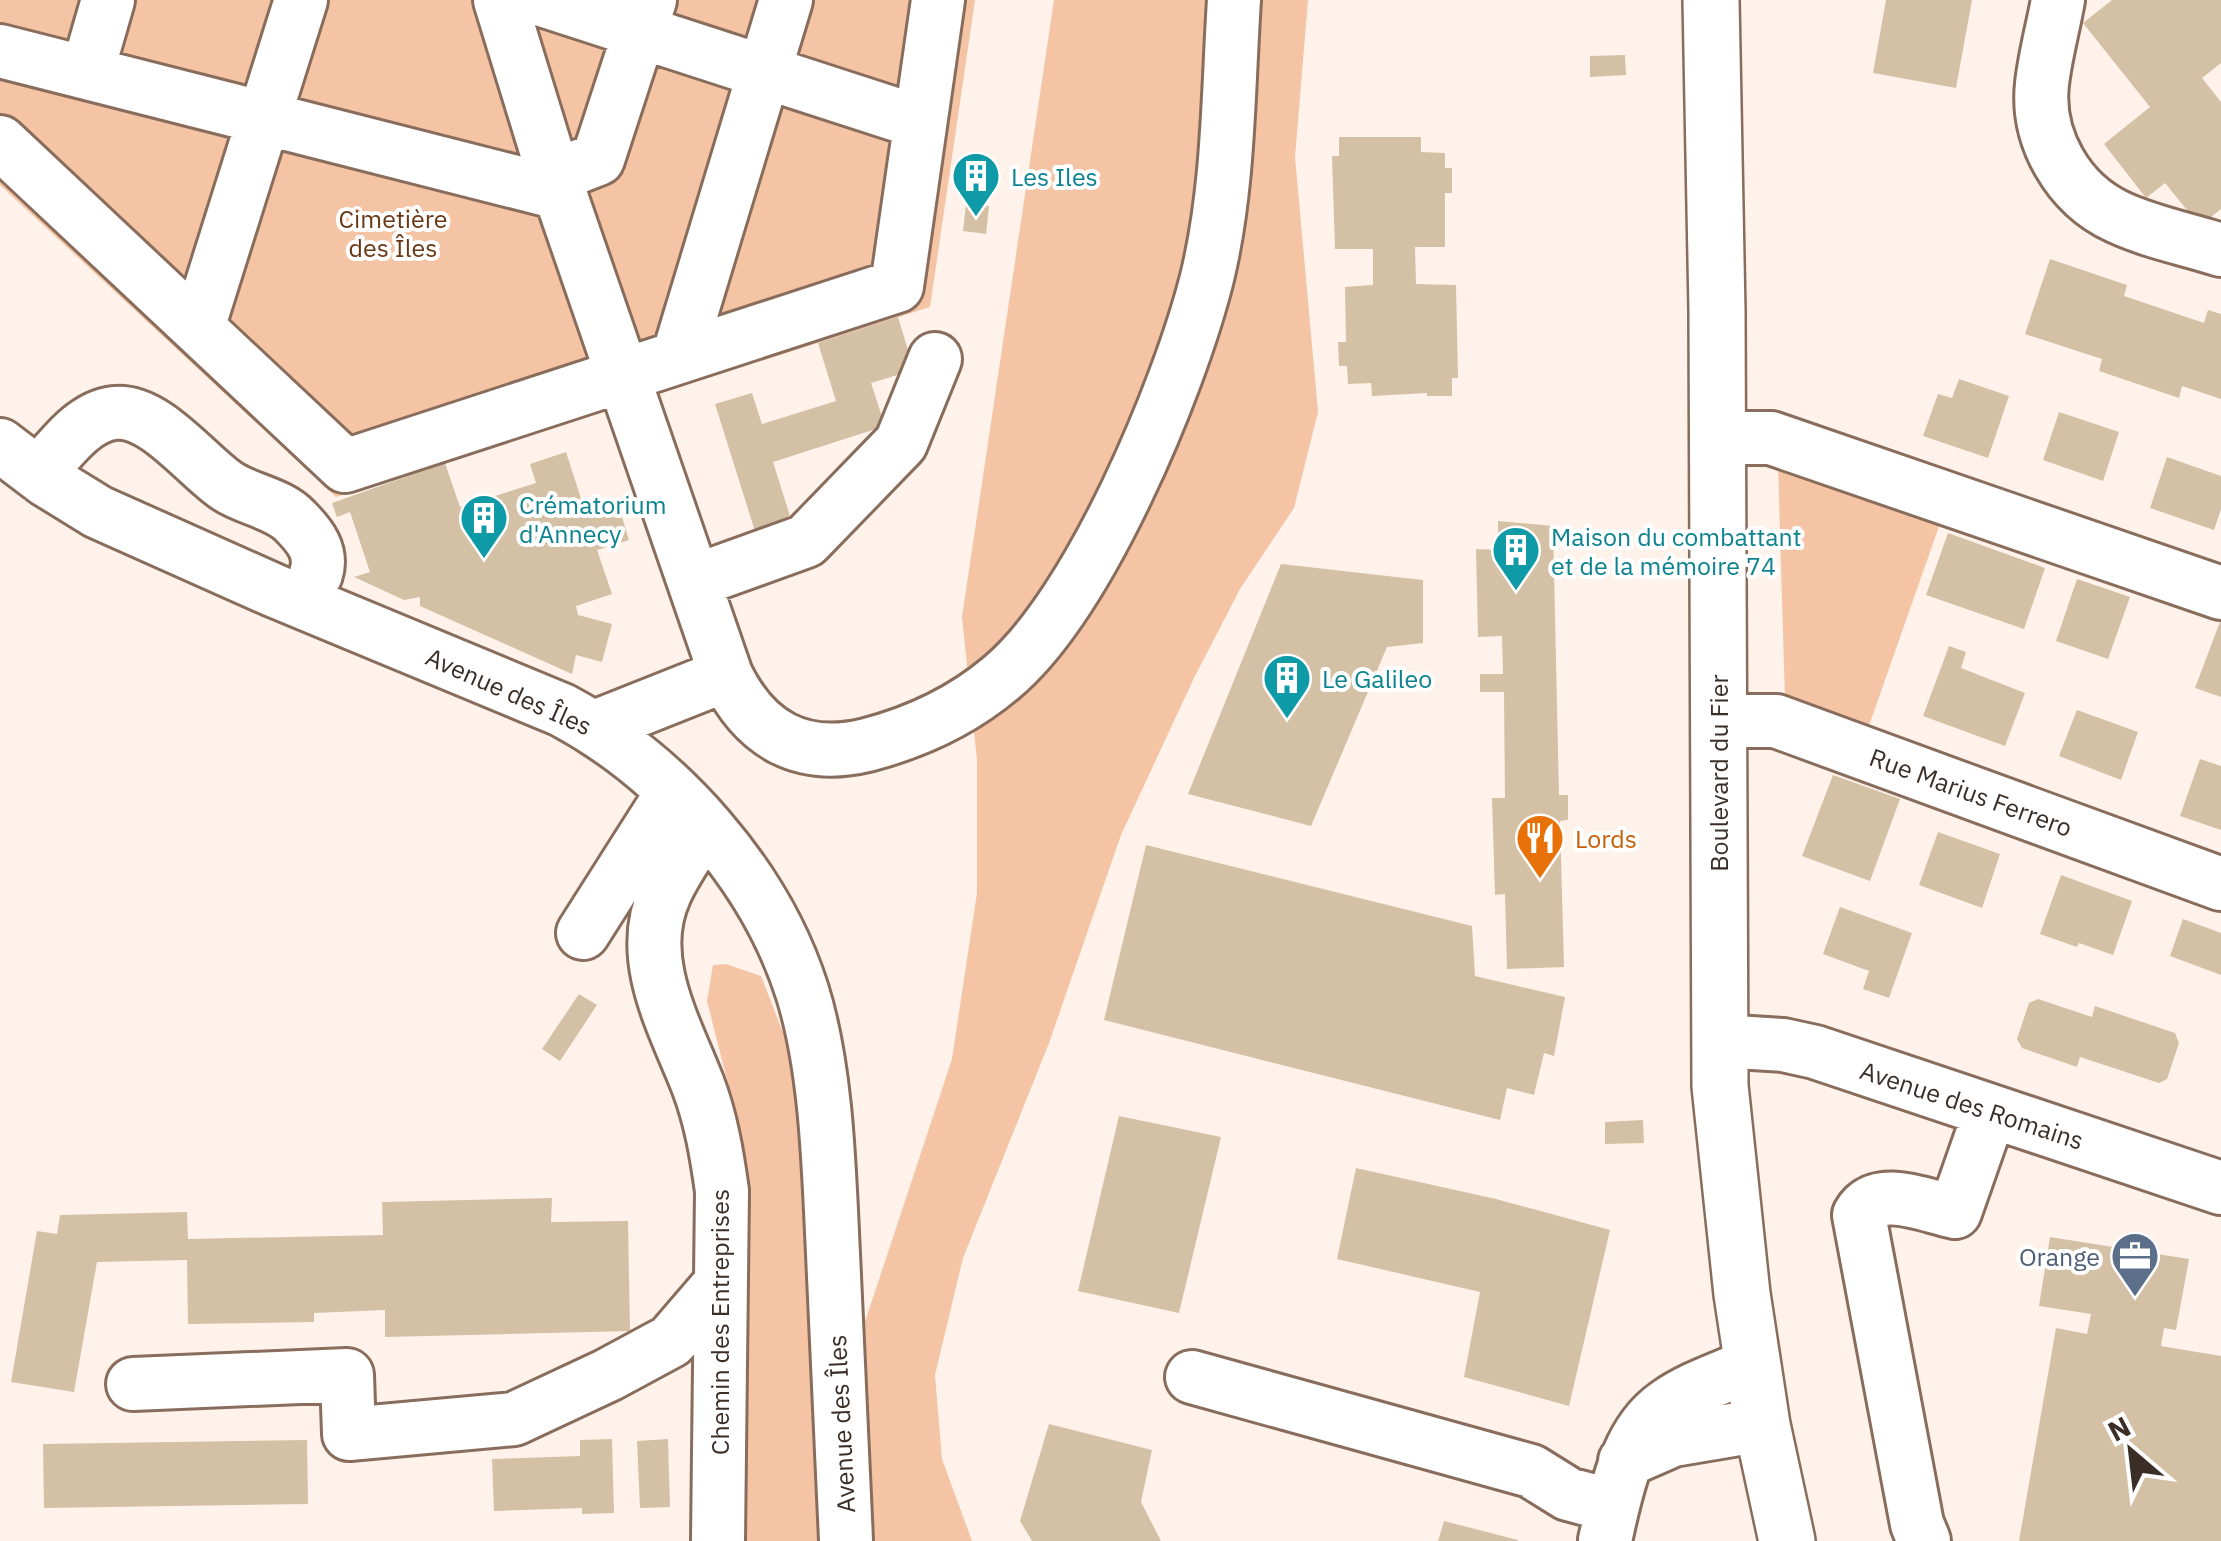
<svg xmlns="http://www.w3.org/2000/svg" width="2221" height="1541" viewBox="0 0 2221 1541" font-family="'IBM Plex Sans',sans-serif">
<rect width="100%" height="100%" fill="#fff2ea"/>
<path fill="#f5c4a4" d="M 0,0 L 975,0 L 930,307 L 336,497 L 0,185 Z
M 1054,0 L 1308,0 L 1295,157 L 1318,412 L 1294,508 L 1240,589 L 1194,678 L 1121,835 L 1049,1043 L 963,1258 L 935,1375 L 942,1459 L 972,1541 L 736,1541 L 734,1218 L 740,1131 L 707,1001 L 713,965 L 726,964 L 761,976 L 796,1066 L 862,1331 L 952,1059 L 977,893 L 977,760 L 962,617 Z
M 1778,465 L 1943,515 L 1866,734 L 1785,700 Z"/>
<path fill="#d4c0a5" d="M 1886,0 L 1972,0 L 1956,88 L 1873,73 Z
M 2112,0 L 2221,0 L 2221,63 L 2202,78 L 2221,102 L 2221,209 L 2200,226 L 2165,183 L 2146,198 L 2104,144 L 2150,107 L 2083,23 Z
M 1625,55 L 1626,75 L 1590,77 L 1590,56 Z
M 1339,137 L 1421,137 L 1421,152 L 1445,153 L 1445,168 L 1452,168 L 1452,193 L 1445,193 L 1445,247 L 1415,247 L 1416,284 L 1456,285 L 1458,378 L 1452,378 L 1452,396 L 1427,396 L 1427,393 L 1372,396 L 1371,383 L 1348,384 L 1347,366 L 1339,366 L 1338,342 L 1346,342 L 1345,287 L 1373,285 L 1373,249 L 1335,249 L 1332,156 L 1339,156 Z
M 966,204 L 989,206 L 986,234 L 963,231 Z
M 2050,259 L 2127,285 L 2124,296 L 2204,323 L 2208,310 L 2221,314 L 2221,399 L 2182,386 L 2179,398 L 2099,371 L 2102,359 L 2025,334 Z
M 898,317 L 914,370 L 871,383 L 885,426 L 773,462 L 795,532 L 759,544 L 715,404 L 752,393 L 762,424 L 836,401 L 818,343 Z
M 1959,379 L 2009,396 L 1988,458 L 1923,436 L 1938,394 L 1952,398 Z
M 2059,412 L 2119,432 L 2103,481 L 2043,460 Z
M 566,452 L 587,517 L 619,507 L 629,540 L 597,550 L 612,594 L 576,606 L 578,615 L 612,624 L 602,662 L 576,655 L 572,674 L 420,606 L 420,597 L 404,600 L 354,577 L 370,572 L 350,512 L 337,517 L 332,503 L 445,463 L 460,507 L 536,483 L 530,464 Z
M 2167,457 L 2221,476 L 2221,509 L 2214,530 L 2150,508 Z
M 1498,521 L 1553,526 L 1559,795 L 1568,795 L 1568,820 L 1560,821 L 1564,967 L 1507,969 L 1505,894 L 1495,895 L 1492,798 L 1505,798 L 1504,692 L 1480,692 L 1480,674 L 1503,674 L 1502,636 L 1478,637 L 1476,549 L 1498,550 Z
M 1948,533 L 2045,568 L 2024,629 L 1926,595 Z
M 1281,564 L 1423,580 L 1423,643 L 1387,647 L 1311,826 L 1188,794 Z
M 2077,579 L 2130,597 L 2108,659 L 2056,641 Z
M 2221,619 L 2221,697 L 2195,688 Z
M 1949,646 L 1966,652 L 1961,668 L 2025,693 L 2005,746 L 1923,716 Z
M 2077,710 L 2138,732 L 2121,780 L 2059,756 Z
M 2200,759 L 2221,766 L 2221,830 L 2180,816 Z
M 1833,775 L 1900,799 L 1870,881 L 1802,856 Z
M 1938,832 L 2000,854 L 1982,908 L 1919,885 Z
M 1146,845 L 1472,926 L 1475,976 L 1565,997 L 1554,1056 L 1544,1053 L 1534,1095 L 1507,1088 L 1500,1120 L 1104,1020 Z
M 2061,875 L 2132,901 L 2113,955 L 2079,943 L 2077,947 L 2040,934 Z
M 1840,907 L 1912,933 L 1889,998 L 1863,989 L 1869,971 L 1823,954 Z
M 2183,919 L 2221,933 L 2221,975 L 2170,956 Z
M 579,994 L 597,1005 L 560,1061 L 542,1049 Z
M 2038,999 L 2092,1017 L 2095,1006 L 2175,1033 L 2179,1043 L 2167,1079 L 2159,1083 L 2080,1057 L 2077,1067 L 2022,1048 L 2017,1039 L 2029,1003 Z
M 1119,1116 L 1221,1137 L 1179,1313 L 1078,1291 Z
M 1643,1120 L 1644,1143 L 1605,1144 L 1605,1122 Z
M 1356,1168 L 1496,1199 L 1610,1230 L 1569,1406 L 1464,1377 L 1480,1292 L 1337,1259 Z
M 552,1198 L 551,1222 L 628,1221 L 630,1331 L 385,1337 L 385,1310 L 314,1313 L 314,1322 L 188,1324 L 187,1260 L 97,1262 L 74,1392 L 11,1382 L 37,1231 L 57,1234 L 60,1215 L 187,1212 L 188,1239 L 383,1235 L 382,1202 Z
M 2050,1237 L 2189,1259 L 2176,1330 L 2164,1328 L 2161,1346 L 2221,1356 L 2221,1541 L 2019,1541 L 2056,1328 L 2087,1334 L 2091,1314 L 2039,1306 Z
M 1049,1424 L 1152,1450 L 1141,1502 L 1161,1541 L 1032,1541 L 1020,1521 Z
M 612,1439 L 614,1513 L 582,1514 L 582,1508 L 494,1511 L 492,1459 L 580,1456 L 580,1440 Z
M 668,1439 L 670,1507 L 640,1508 L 637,1441 Z
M 307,1440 L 308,1504 L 44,1508 L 43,1444 Z
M 1444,1521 L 1518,1540 L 1518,1541 L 1438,1541 Z"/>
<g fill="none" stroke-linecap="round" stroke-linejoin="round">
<g stroke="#896d5c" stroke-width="58">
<path id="minor" d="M 500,0 L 554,176 L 726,675 C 755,735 801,761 867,745 C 917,732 962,711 1001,678 C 1089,605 1179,389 1207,278 C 1229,188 1228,92 1234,0
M 542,0 L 919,122
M 2058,0 C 2053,28 2045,56 2042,84 C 2036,138 2068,194 2118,217 C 2150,232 2187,239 2221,250
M 0,51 L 559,193
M 87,73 L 108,0
M 0,142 L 345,466 L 897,286 L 938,0
M 554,176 L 598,159 L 650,0
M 198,328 L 301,0
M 678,357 L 786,0
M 1717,438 L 1771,438 L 2221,593
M 0,445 L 46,480 L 98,512 L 273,590 L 562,710 C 669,767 765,875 802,991 C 827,1070 829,1171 833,1254 C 837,1349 842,1445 846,1541
M 38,474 C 59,452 81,417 114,413 C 154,408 196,465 227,486 C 248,500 278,503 295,521 C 310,536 323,552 316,574
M 695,581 L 806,541 L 901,443 L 935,359
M 1718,721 L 1776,721 L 2221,884
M 595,727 L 726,675
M 704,826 C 692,848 675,870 665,893 C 635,958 675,1026 698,1085 C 711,1119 717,1155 722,1191 L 718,1541
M 583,933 L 672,793
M 1719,1041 L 1783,1045 L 1815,1052 L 2221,1188
M 1192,1377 L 1531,1471 L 1568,1494 L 1613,1506
M 133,1384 L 347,1375 L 349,1434 L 514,1419 L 608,1375 L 671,1341 L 720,1284
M 1625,1461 L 1673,1440 L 1762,1425
M 1605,1540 C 1616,1494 1625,1434 1667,1405 C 1692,1387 1725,1377 1753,1364
M 1924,1541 L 1917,1524 L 1859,1215 C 1877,1183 1926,1206 1955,1212 L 1990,1112"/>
</g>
<g stroke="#896d5c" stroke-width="60">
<path id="major" d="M 1711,0 L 1717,311 L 1720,1086 L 1742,1294 L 1762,1425 L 1787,1541"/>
</g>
<use href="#minor" stroke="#fff" stroke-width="52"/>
<use href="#major" stroke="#fff" stroke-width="55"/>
</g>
<defs>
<g id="building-pin" transform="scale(2.5)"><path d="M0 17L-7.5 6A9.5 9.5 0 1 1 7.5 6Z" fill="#0f9aa8" stroke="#fff"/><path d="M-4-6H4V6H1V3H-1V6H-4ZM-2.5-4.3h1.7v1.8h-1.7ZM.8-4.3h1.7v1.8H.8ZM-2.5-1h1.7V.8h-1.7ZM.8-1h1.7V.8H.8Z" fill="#fff"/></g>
<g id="restaurant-pin" transform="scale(2.5)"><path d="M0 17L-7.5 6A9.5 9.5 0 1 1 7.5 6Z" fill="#e8710a" stroke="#fff"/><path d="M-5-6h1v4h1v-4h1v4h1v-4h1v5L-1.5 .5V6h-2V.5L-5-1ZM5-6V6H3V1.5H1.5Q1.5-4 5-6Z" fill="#fff"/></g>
<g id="office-pin" transform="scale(2.5)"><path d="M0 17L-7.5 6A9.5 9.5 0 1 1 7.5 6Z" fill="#5c6f8a" stroke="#fff"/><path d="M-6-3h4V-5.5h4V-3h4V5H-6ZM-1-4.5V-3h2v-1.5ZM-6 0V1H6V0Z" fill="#fff"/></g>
</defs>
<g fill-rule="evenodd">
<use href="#building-pin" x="976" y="176"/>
<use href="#building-pin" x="484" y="518"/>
<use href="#building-pin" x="1516" y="550"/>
<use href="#building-pin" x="1287" y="678"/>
<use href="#restaurant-pin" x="1540" y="838"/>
<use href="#office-pin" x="2135" y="1256"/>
</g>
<g text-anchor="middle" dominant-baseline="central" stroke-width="8" stroke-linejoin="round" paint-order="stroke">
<g font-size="25" fill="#0d838f" stroke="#fff" text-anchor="start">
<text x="1011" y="176">Les Iles</text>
<text x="519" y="504">Crématorium<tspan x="519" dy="29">d'Annecy</tspan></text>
<text x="1551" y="536">Maison du combattant<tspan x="1551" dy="29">et de la mémoire 74</tspan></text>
<text x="1322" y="678">Le Galileo</text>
</g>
<g font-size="25" fill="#693915" stroke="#fff">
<text x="393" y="218">Cimetière<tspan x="393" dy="29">des Îles</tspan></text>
</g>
<g font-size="25" fill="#3a2e27" stroke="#fff">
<text transform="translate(509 691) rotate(24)">Avenue des Îles</text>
<text transform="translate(1718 773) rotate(-90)">Boulevard du Fier</text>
<text transform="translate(1971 792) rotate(20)">Rue Marius Ferrero</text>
<text transform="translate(1972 1105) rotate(18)">Avenue des Romains</text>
<text transform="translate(719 1322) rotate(-90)">Chemin des Entreprises</text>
<text transform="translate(841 1424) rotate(-93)">Avenue des Îles</text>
</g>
<g font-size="25" fill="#c56008" stroke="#fff" text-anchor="start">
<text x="1575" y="838">Lords</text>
</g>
<g font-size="25" fill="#4e5e75" stroke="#fff" text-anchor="end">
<text x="2100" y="1256">Orange</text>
</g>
</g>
<g transform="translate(2131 1451) rotate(332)" stroke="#ffffff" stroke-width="8" paint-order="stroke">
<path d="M0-8L18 38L0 25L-18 38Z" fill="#3a2e27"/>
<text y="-15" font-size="28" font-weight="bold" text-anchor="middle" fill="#3a2e27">N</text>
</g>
</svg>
